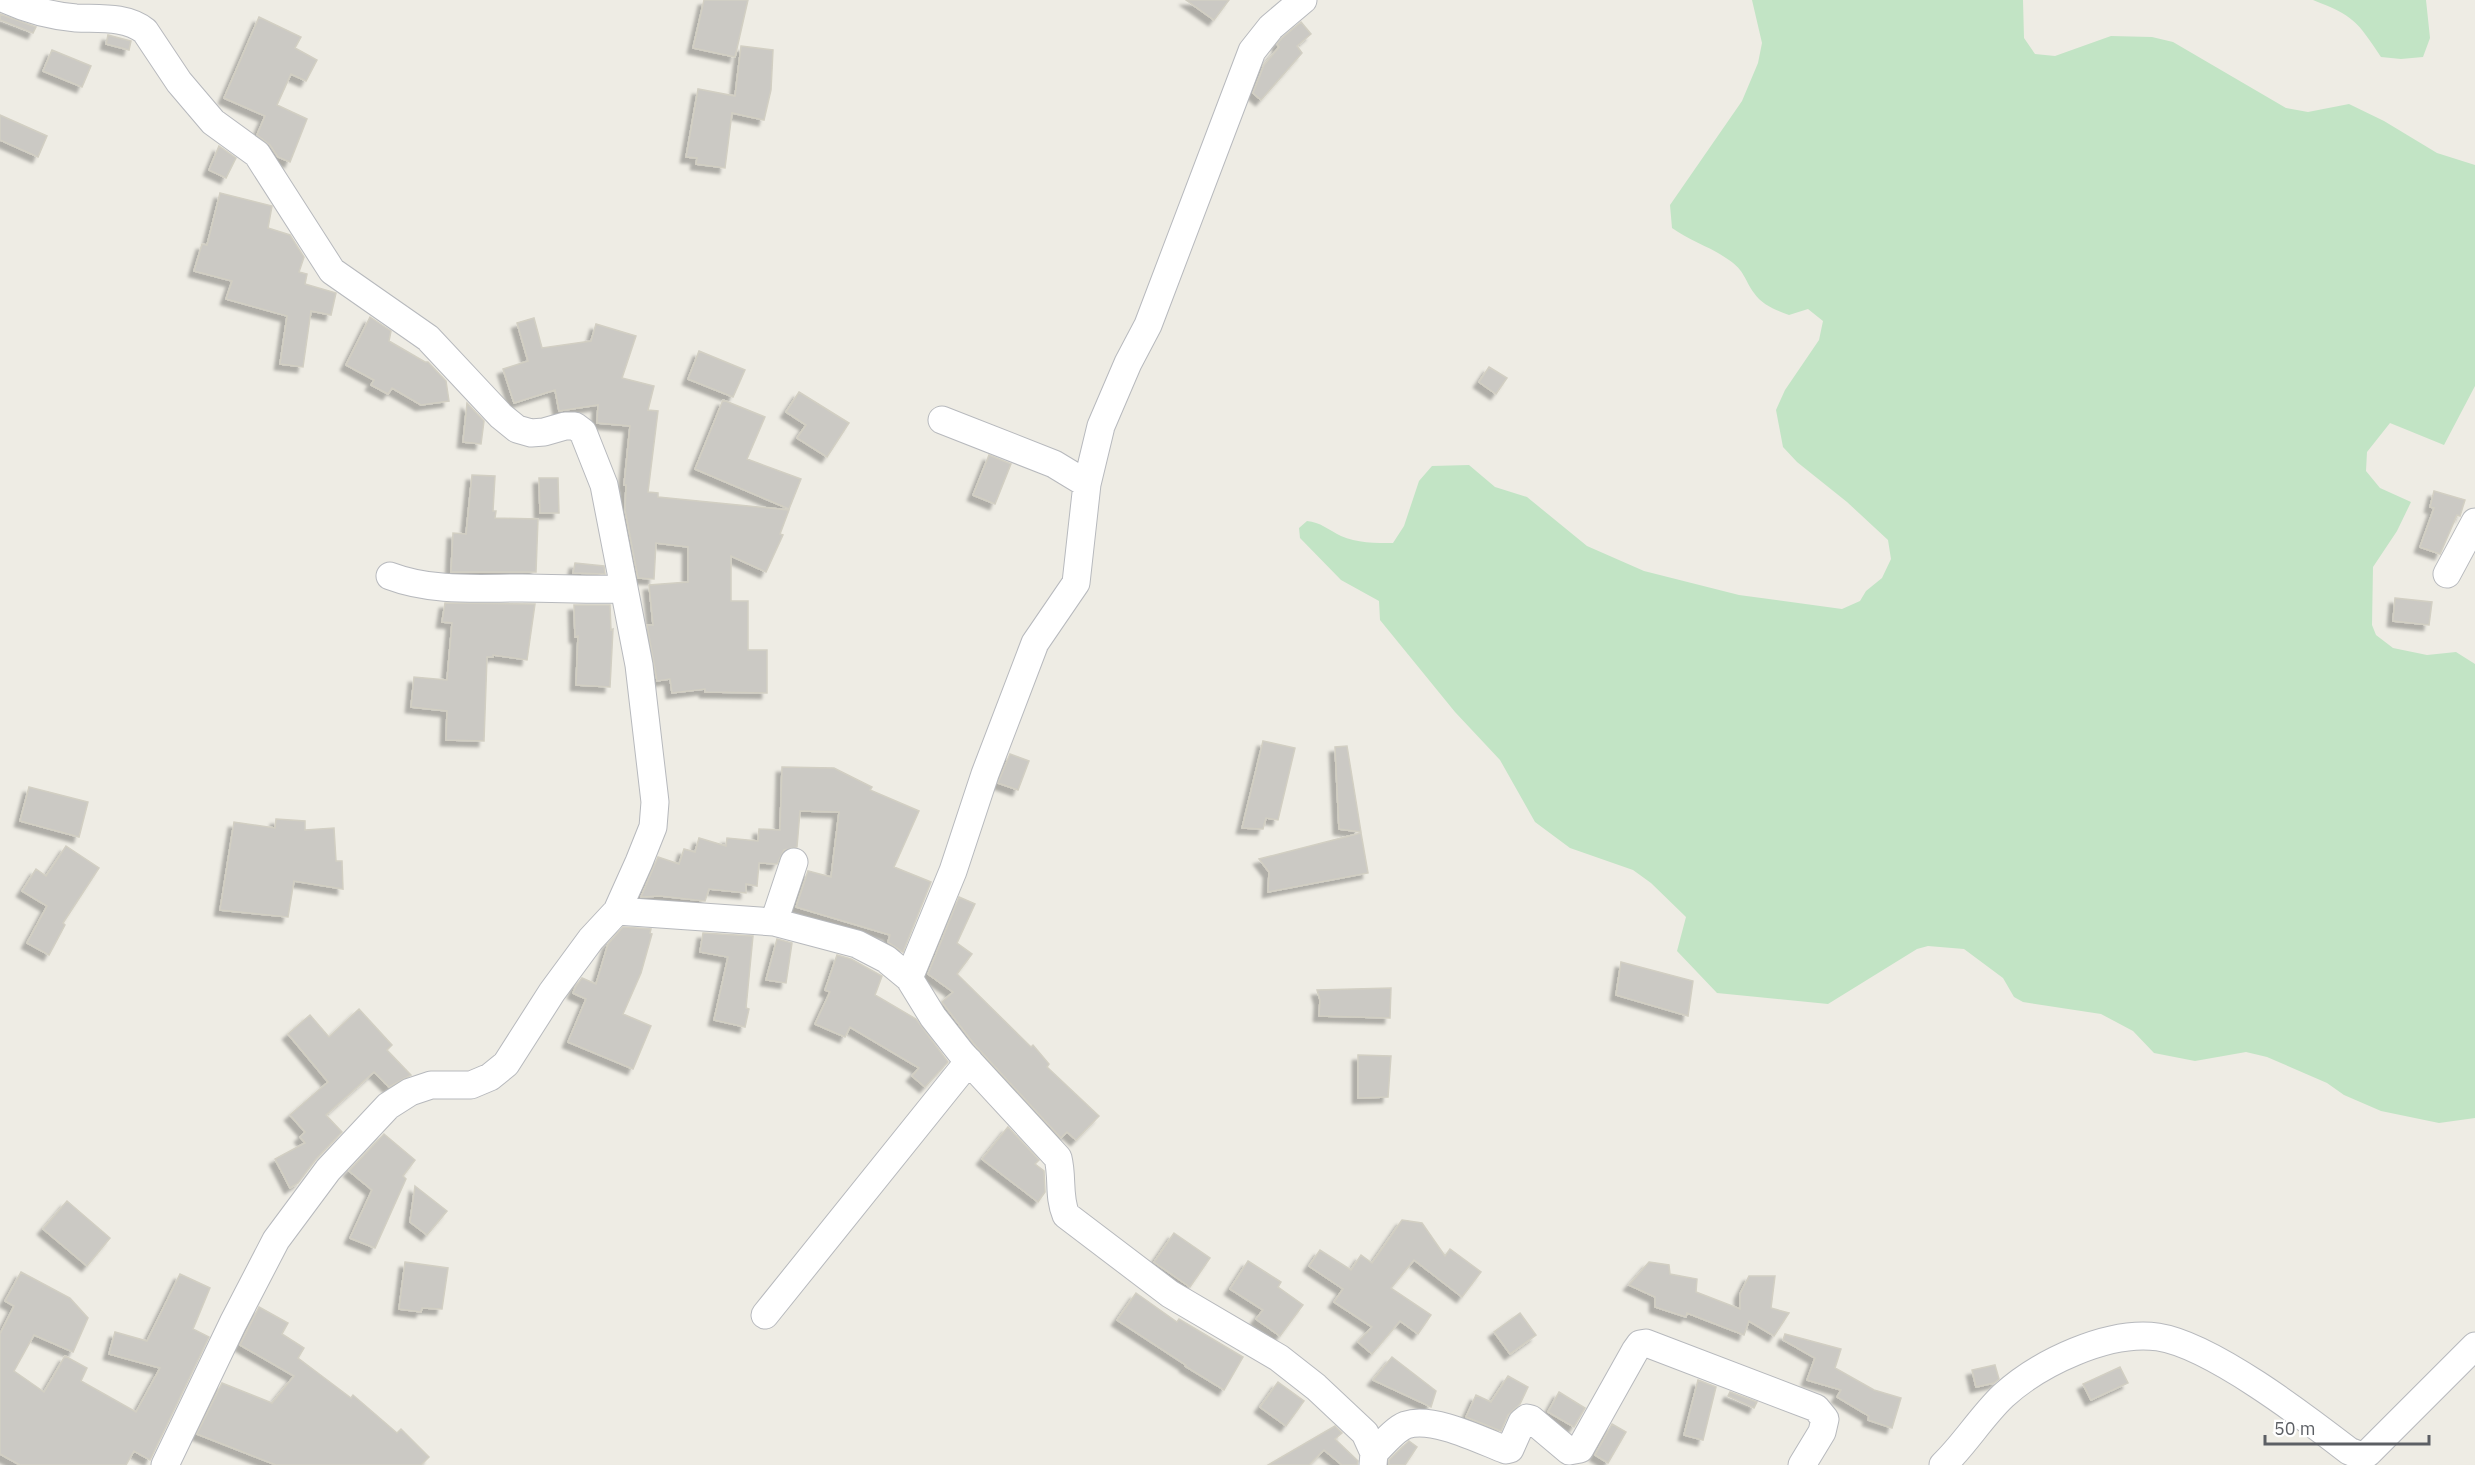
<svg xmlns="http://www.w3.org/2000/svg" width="2475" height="1465" viewBox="0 0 2475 1465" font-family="'IBM Plex Sans',sans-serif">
<defs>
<filter id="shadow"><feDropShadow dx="-5.5" dy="5.5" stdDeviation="1.5" flood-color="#0004"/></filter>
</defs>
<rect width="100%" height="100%" fill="#eeece4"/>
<path fill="#c2e4c5" d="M 1752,0 L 2023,0 L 2024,38 L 2035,54 L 2055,56 L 2111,36 L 2152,37 L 2173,42 L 2286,108 L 2308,112 L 2349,104 L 2384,121 L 2437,153 L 2475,165 L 2475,386 L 2444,445 L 2390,423 L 2367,452 L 2366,471 L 2380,488 L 2411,502 L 2397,531 L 2373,567 L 2372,625 L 2376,635 L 2393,648 L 2427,655 L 2456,652 L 2475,664 L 2475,1118 L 2439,1123 L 2381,1111 L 2344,1095 L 2327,1083 L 2267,1057 L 2246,1052 L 2195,1061 L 2154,1053 L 2133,1031 L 2101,1014 L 2023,1002 L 2014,997 L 2003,978 L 1964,949 L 1928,946 L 1917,949 L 1828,1004 L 1717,993 L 1677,951 L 1686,917 L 1651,883 L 1633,870 L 1570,848 L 1535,822 L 1500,760 L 1455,712 L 1380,620 L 1379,601 L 1341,580 L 1300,538 L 1299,528 L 1307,521 C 1320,522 1329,530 1341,536 C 1356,543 1376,543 1393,543 L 1404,526 L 1419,481 L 1432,466 L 1469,465 L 1495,487 L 1527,497 L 1587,546 L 1644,571 L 1739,595 L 1842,609 L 1860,601 L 1866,591 L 1882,578 L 1891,559 L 1888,540 L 1847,502 L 1797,462 L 1783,447 L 1776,410 L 1785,390 L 1819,340 L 1823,321 L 1808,309 L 1789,315 C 1776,310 1762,305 1754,293 C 1744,279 1745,271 1729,260 C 1711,247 1690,241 1672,228 L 1670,205 L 1742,101 L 1758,63 L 1762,43 Z
M 2313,0 L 2426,0 L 2430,38 L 2423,57 L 2401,59 L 2381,57 C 2357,21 2354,16 2313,0 Z"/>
<path fill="#cbc9c4" stroke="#d2cfc3" stroke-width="1.5" filter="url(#shadow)" d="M 704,0 L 748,0 L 735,57 L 693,48 Z
M 1186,0 L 1229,0 L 1214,20 Z
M 0,14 L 36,27 L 33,33 L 0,20 Z
M 259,17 L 301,37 L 295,48 L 317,60 L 306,81 L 291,74 L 277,105 L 307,119 L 290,162 L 278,157 L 270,145 L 257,135 L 265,116 L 224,98 Z
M 1301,22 L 1311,34 L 1297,46 L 1302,53 L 1261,100 L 1253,93 L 1264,65 L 1279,47 L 1277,44 L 1282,38 Z
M 108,35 L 131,41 L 129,50 L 106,44 Z
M 741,46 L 773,50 L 771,90 L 764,120 L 732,113 L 725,168 L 696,164 L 697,158 L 686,157 L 698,89 L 735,96 Z
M 52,50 L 91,66 L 82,87 L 43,71 Z
M 0,115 L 47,136 L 38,157 L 0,140 Z
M 219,146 L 236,158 L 226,178 L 209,170 Z
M 220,193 L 272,206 L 268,228 L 290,235 L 304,257 L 299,272 L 307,274 L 305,284 L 336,293 L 331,315 L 311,311 L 303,367 L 280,364 L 287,316 L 226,299 L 232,281 L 194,271 L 202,244 L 207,245 Z
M 370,317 L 391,331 L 389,341 L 425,362 L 428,362 L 446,381 L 449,401 L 421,405 L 392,388 L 388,394 L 371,385 L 374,380 L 346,365 Z
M 534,318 L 542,348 L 591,341 L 596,324 L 636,336 L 622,378 L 654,386 L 648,410 L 658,411 L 648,492 L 658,493 L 658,497 L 789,510 L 780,534 L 783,535 L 766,572 L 731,556 L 731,601 L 748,601 L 748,650 L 767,650 L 767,693 L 705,692 L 705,689 L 672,693 L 670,679 L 657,681 L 647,625 L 653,625 L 649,585 L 688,582 L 688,547 L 656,543 L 654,579 L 638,578 L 625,510 L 626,485 L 624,485 L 630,426 L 597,423 L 598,405 L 559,411 L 555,390 L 514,403 L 503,369 L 528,361 L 517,323 Z
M 699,351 L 745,370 L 733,397 L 688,379 Z
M 1489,367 L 1507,378 L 1496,394 L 1479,382 Z
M 799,392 L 849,423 L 827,457 L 797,438 L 806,425 L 786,412 Z
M 723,400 L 765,417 L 747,459 L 801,479 L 789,509 L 695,469 Z
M 467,403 L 484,421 L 481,444 L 463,442 Z
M 989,455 L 1011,464 L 995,504 L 973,495 Z
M 472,475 L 495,476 L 493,511 L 496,511 L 495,518 L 538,519 L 536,572 L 451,572 L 453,533 L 466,534 Z
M 539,478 L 558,478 L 559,513 L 540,513 Z
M 2434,491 L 2465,500 L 2460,516 L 2457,515 L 2440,554 L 2420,547 L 2434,508 L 2430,507 Z
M 575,563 L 604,566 L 605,574 L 573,573 Z
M 2395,598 L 2432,602 L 2429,625 L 2393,621 Z
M 445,603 L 535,604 L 527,660 L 493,655 L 493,657 L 487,657 L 484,741 L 446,740 L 447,711 L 411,707 L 414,677 L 447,680 L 452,623 L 442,622 Z
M 574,605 L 610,605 L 611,630 L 613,629 L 610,687 L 576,685 L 578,636 L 575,637 Z
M 1263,741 L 1295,748 L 1278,820 L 1266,818 L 1263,829 L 1242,828 Z
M 1347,746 L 1361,832 L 1339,829 L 1335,747 Z
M 1010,754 L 1029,761 L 1018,790 L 998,783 Z
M 782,767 L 834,768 L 872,787 L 870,790 L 919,811 L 894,867 L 931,882 L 903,952 L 888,942 L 890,935 L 796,907 L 808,871 L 831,877 L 839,812 L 800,811 L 797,847 L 784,850 L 777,864 L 759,863 L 757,886 L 746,884 L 746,893 L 709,889 L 705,901 L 660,896 L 641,897 L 658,857 L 679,864 L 684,849 L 695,852 L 699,838 L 726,846 L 727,838 L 758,841 L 759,829 L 780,830 Z
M 29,787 L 88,802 L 79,837 L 20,821 Z
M 276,819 L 305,821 L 305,830 L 334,828 L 336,861 L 342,861 L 343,889 L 294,881 L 288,917 L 220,910 L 234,822 L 275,828 Z
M 1361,833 L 1368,873 L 1268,892 L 1269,872 L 1259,859 Z
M 66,846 L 99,868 L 63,923 L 65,925 L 49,955 L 27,943 L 47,906 L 22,891 L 36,869 L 46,876 Z
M 959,897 L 975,904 L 957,943 L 972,954 L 957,974 L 1031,1047 L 1033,1045 L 1049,1064 L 1047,1067 L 1099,1116 L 1076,1140 L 1067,1132 L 1061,1138 L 974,1044 L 942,1002 L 953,992 L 928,974 Z
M 623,927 L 651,929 L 650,933 L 652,934 L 641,973 L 623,1014 L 651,1026 L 633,1069 L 568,1042 L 586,999 L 573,993 L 576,986 L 582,978 L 596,984 L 608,944 Z
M 703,933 L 753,936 L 746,1008 L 749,1009 L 745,1027 L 714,1020 L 728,957 L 700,952 Z
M 777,939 L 792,943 L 786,983 L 766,980 Z
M 837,955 L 851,959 L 882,976 L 875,995 L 916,1019 L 948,1062 L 925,1087 L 912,1076 L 919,1068 L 850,1027 L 845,1037 L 815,1024 L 830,992 L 825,990 Z
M 1621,962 L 1693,981 L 1688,1016 L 1616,995 Z
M 1391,988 L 1390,1018 L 1319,1016 L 1320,1000 L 1317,990 Z
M 359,1009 L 392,1045 L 387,1050 L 411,1075 L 389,1087 L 374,1072 L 326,1115 L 342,1132 L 316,1159 L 298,1183 L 290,1188 L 275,1159 L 305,1143 L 300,1137 L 305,1132 L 290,1115 L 328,1082 L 288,1034 L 310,1015 L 329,1037 Z
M 1358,1055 L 1391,1056 L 1388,1097 L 1358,1098 Z
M 1008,1127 L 1039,1160 L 1035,1164 L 1044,1171 L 1045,1192 L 1038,1202 L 982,1159 Z
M 384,1134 L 415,1160 L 403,1176 L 406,1179 L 375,1248 L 350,1238 L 372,1190 L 349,1171 Z
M 415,1186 L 447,1211 L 427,1235 L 410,1222 Z
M 67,1201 L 110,1238 L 87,1266 L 43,1229 Z
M 1402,1220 L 1422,1223 L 1445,1256 L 1450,1249 L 1481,1272 L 1462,1297 L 1414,1260 L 1391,1288 L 1431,1315 L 1418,1334 L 1400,1321 L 1372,1354 L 1358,1342 L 1372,1327 L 1334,1302 L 1343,1289 L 1309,1266 L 1320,1250 L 1351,1270 L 1361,1255 L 1372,1263 Z
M 1174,1233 L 1210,1258 L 1190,1287 L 1154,1262 Z
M 1248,1261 L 1281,1282 L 1278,1287 L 1303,1305 L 1280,1336 L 1256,1319 L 1263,1310 L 1230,1289 Z
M 405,1262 L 448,1268 L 442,1309 L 422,1308 L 421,1312 L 399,1309 Z
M 1649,1262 L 1669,1265 L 1670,1274 L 1697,1279 L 1696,1292 L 1740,1309 L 1740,1294 L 1749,1276 L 1775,1276 L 1771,1308 L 1789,1313 L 1774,1336 L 1749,1321 L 1744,1335 L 1687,1313 L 1686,1317 L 1655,1307 L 1655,1297 L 1629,1285 Z
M 21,1272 L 70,1298 L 88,1318 L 73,1352 L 34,1335 L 14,1371 L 44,1392 L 65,1356 L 87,1368 L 81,1381 L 136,1412 L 160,1368 L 109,1354 L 115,1332 L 147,1341 L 180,1274 L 210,1288 L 193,1329 L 209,1337 L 150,1460 L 134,1451 L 126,1465 L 20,1465 L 0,1454 L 0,1334 L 14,1306 L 5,1301 Z
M 1136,1293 L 1177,1322 L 1179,1319 L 1243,1357 L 1224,1390 L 1185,1366 L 1186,1365 L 1117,1320 Z
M 259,1307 L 288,1323 L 282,1334 L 304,1348 L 298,1358 L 351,1398 L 353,1395 L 397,1433 L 401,1429 L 429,1457 L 421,1465 L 276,1465 L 197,1434 L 222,1383 L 272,1403 L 294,1376 L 240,1345 Z
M 1520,1313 L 1536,1335 L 1510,1354 L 1494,1332 Z
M 1785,1334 L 1841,1349 L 1835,1368 L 1874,1390 L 1901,1398 L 1892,1428 L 1868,1420 L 1869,1416 L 1837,1397 L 1841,1390 L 1807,1380 L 1815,1358 L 1783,1340 Z
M 1392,1357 L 1436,1391 L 1431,1407 L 1373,1380 Z
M 1995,1365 L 1999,1379 L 1994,1383 L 1976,1387 L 1972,1370 Z
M 2120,1367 L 2128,1383 L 2091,1400 L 2083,1384 Z
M 1508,1376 L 1528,1387 L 1520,1404 L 1508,1415 L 1501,1431 L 1466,1417 L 1476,1395 L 1491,1402 Z
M 1698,1380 L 1716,1387 L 1703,1440 L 1684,1435 Z
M 1278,1382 L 1304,1401 L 1286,1426 L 1260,1407 Z
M 1559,1392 L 1585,1408 L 1574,1427 L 1548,1412 Z
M 1730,1392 L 1757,1402 L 1754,1408 L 1728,1396 Z
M 1612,1424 L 1626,1432 L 1608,1463 L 1595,1455 Z
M 1335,1426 L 1342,1433 L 1335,1439 L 1358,1461 L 1357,1465 L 1342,1465 L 1324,1450 L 1309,1465 L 1268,1465 Z
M 1409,1441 L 1417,1447 L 1405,1465 L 1389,1465 L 1389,1460 Z"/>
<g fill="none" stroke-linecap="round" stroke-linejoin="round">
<g stroke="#b7b9bd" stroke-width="29">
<path id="minor" d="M 7,0 C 29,10 53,16 76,18 C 100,19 126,16 145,31 L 179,82 L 213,122 L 257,154 L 332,271 L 428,338 L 501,416 L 517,429 L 531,433 L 544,432 L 565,426 L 575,426 L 583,432 L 604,485 L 639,665 L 655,802 L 653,827 L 639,862 L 617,911 L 591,939 L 552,992 L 506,1064 L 490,1077 L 471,1085 L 431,1085 L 410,1092 L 388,1106 L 328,1170 L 276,1240 L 233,1323 L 165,1465
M 942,420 L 1054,464 L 1087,484
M 2447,574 L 2475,522
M 390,576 C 432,592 478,588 522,588 C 557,588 590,590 624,589
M 617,911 L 774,922 L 857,944 L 886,959 L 909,978 L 933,1017 L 962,1054 L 1058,1158 C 1063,1178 1058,1196 1066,1215 L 1170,1294 L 1279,1358 L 1316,1387 L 1365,1433 L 1374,1453 L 1373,1465
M 774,922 L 794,862
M 909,978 L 953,871 L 985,774 L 1035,643 L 1076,583 L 1087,484 L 1101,426 L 1128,363 L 1148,325 L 1252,51 L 1271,27 L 1303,0
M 765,1315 L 969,1061
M 1374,1453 C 1382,1445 1395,1429 1406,1425 C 1433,1416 1480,1440 1506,1450 L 1510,1449 L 1522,1422 L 1527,1418 L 1531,1419 L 1569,1451 L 1580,1449 L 1635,1351 L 1640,1344 L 1646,1343 L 1816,1408 L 1825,1419 L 1822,1432 L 1802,1465
M 1943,1465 C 1965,1444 1981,1417 2003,1396 C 2039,1363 2108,1330 2158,1337 C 2211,1345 2305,1417 2349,1451 L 2359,1455 L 2368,1453 L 2475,1346"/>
</g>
<use href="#minor" stroke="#fff" stroke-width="27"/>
</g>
<path d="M2265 1435v9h164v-9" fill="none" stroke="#5c5f64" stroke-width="3"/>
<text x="2274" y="1435" font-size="18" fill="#5c5f64" stroke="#ffffff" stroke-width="4.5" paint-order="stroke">50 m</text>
</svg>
